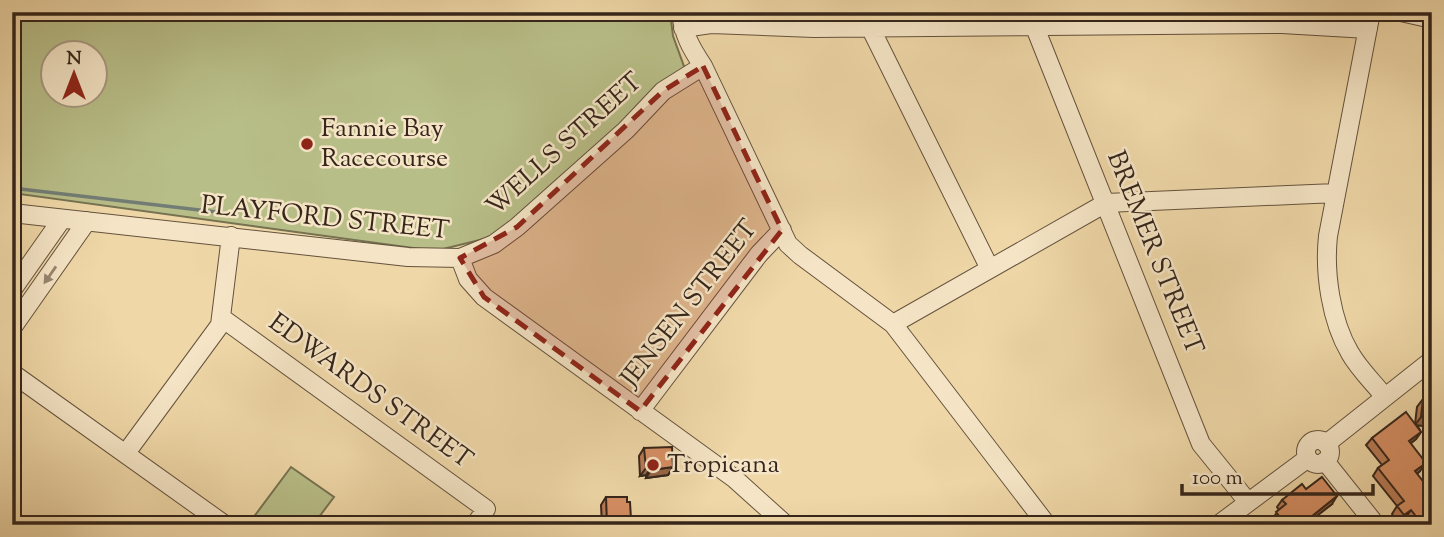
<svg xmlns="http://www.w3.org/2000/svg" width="1444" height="537" viewBox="0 0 1444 537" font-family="'Sorts Mill Goudy',serif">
<rect width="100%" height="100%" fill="#efd7a7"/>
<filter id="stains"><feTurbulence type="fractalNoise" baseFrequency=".00286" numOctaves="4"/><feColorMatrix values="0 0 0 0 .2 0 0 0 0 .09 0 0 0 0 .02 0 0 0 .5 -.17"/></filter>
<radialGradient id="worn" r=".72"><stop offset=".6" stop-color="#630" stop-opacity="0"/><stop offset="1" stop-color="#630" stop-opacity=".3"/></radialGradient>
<path fill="#b8be88" stroke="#767251" stroke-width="2" fill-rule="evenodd" d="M 12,12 L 670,12 L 673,36 L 685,69 L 496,236 L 435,251 L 12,193 ZM 52,52 L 94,52 L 94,94 L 52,94 Z
M 291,467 L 334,497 L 313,525 L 254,525 L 250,522 Z"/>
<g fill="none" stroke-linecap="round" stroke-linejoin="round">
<path stroke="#737d75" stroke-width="3.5" d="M 12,188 L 225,213"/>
<g stroke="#64523d" stroke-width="20">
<path id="minor" d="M 681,12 C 683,34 691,48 703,66 L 788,244 L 800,255 L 893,324 L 1047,525
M 1034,12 L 1034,25 L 1201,444 L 1248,502
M 1371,12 L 1328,236 C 1324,273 1331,321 1350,353 C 1359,369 1373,382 1384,396
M 1401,12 L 1432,19
M 870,27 L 990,269
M 683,28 L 711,24 L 814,28 L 1282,24 L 1368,29
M 12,213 L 408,257 L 460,258 L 494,244 L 517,227 L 626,130 L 663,91 L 703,66
M 460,258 L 468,279 L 484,297 L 735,479 L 786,525
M 12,290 L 62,219
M 222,318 L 486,509 L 475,525
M 893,324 L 1106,203 L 1336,193
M 12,328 L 87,221
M 12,373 L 225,525
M 640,411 L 759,254 L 782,230
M1306 452a12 12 0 1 1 24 0a12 12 0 1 1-24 0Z
M 1326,444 L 1432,360
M 126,453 L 220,325 L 231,236
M 1325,461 L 1376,525
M 1218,525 L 1308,458"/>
</g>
<use href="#minor" stroke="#f5e5c6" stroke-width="18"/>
</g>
<path fill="#b87b55" stroke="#35251a" stroke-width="2" d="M 1423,399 L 1432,400 L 1432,427 L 1417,425 L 1421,432 L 1416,439 L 1410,444 L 1420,471 L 1417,474 L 1432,525 L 1412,525 L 1406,517 L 1398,523 L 1392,514 L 1397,506 L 1373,476 L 1378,468 L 1382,465 L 1366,445 L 1372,438 L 1415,424 L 1417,407 Z
M 644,448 L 673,467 L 668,475 L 646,478 L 646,475 L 640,476 L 639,456 Z
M 1306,489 L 1332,504 L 1305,525 L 1274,525 L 1271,520 L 1279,510 L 1277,507 L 1282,500 Z
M 606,497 L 627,502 L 631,519 L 628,525 L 602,525 L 601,505 Z
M 1316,517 L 1347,525 L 1311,525 Z"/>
<path fill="#966445" stroke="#35251a" stroke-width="2" d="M 1421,417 L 1432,419 L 1432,427 L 1415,425 Z
M 1421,432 L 1416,439 L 1403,449 L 1409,441 Z
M 1426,463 L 1420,471 L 1410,479 L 1415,471 Z
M 673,467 L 668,475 L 646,478 L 651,470 Z
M 646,468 L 651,468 L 646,475 L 640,476 Z
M 1337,496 L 1332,504 L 1305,525 L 1301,525 Z
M 1411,510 L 1406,517 L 1398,523 L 1404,515 Z"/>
<path fill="#d68f63" stroke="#35251a" stroke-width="2" d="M 1423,399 L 1432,400 L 1432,419 L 1421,417 Z
M 1406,412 L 1421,432 L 1409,441 L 1426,463 L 1415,471 L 1429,489 L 1432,487 L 1432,525 L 1423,525 L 1411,510 L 1404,515 L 1397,506 L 1404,501 L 1378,468 L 1389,460 L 1372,438 Z
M 672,447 L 673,467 L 651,470 L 651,468 L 646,468 L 644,448 Z
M 1322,477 L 1337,496 L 1301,525 L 1286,525 L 1276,512 L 1286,504 L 1282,500 L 1302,484 L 1306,489 Z
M 606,497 L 627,497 L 627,502 L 630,502 L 631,519 L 629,519 L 629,524 L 607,525 Z
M 1316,517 L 1347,517 L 1347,525 L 1316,525 Z"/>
<defs><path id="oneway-solid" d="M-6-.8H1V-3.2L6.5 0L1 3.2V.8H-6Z" transform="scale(1.75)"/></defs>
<use fill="#958570" href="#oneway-solid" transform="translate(50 275) rotate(125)"/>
<path fill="#8f2418" fill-opacity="0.2" stroke="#8f2418" stroke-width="5" stroke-dasharray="14 9" stroke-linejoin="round" d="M 703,66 L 782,230 L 640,411 L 484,297 L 460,258 L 517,227 L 663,91 Z"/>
<g fill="#8f2418" stroke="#f5e5c6" stroke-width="2.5">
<circle cx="307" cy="144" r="7"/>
<circle cx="653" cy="465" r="7"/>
</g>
<g text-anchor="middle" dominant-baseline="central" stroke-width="5" stroke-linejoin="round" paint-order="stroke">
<g font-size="26" fill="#35251a" stroke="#f5e5c6" text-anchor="start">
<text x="321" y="129">Fannie Bay<tspan x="321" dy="30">Racecourse</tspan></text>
<text x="667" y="465">Tropicana</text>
</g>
<g font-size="26" fill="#35251a" stroke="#f5e5c6">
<text transform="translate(565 145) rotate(-42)">WELLS STREET</text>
<text transform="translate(325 219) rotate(6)">PLAYFORD STREET</text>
<text transform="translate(1154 253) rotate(68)">BREMER STREET</text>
<text transform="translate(690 304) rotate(-52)">JENSEN STREET</text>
<text transform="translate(370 392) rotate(36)">EDWARDS STREET</text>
</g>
</g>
<rect width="1444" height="537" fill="none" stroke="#efd7a7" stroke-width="42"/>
<rect x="14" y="14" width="1416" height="509" fill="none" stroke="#35251a" stroke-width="3.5"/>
<rect x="21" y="21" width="1402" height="495" fill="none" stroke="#35251a" stroke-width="2"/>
<g transform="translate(74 74)"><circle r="33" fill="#f5e5c6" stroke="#a89881" stroke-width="2"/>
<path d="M0-5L12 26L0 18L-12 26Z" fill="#8f2418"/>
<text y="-10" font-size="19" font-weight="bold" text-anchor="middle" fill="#35251a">N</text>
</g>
<path d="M1182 484v10h191v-10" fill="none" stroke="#35251a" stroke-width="3.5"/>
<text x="1192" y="484" font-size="21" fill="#35251a" stroke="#f5e5c6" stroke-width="5" paint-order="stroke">100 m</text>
<rect width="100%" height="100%" filter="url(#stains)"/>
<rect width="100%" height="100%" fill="url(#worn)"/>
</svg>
